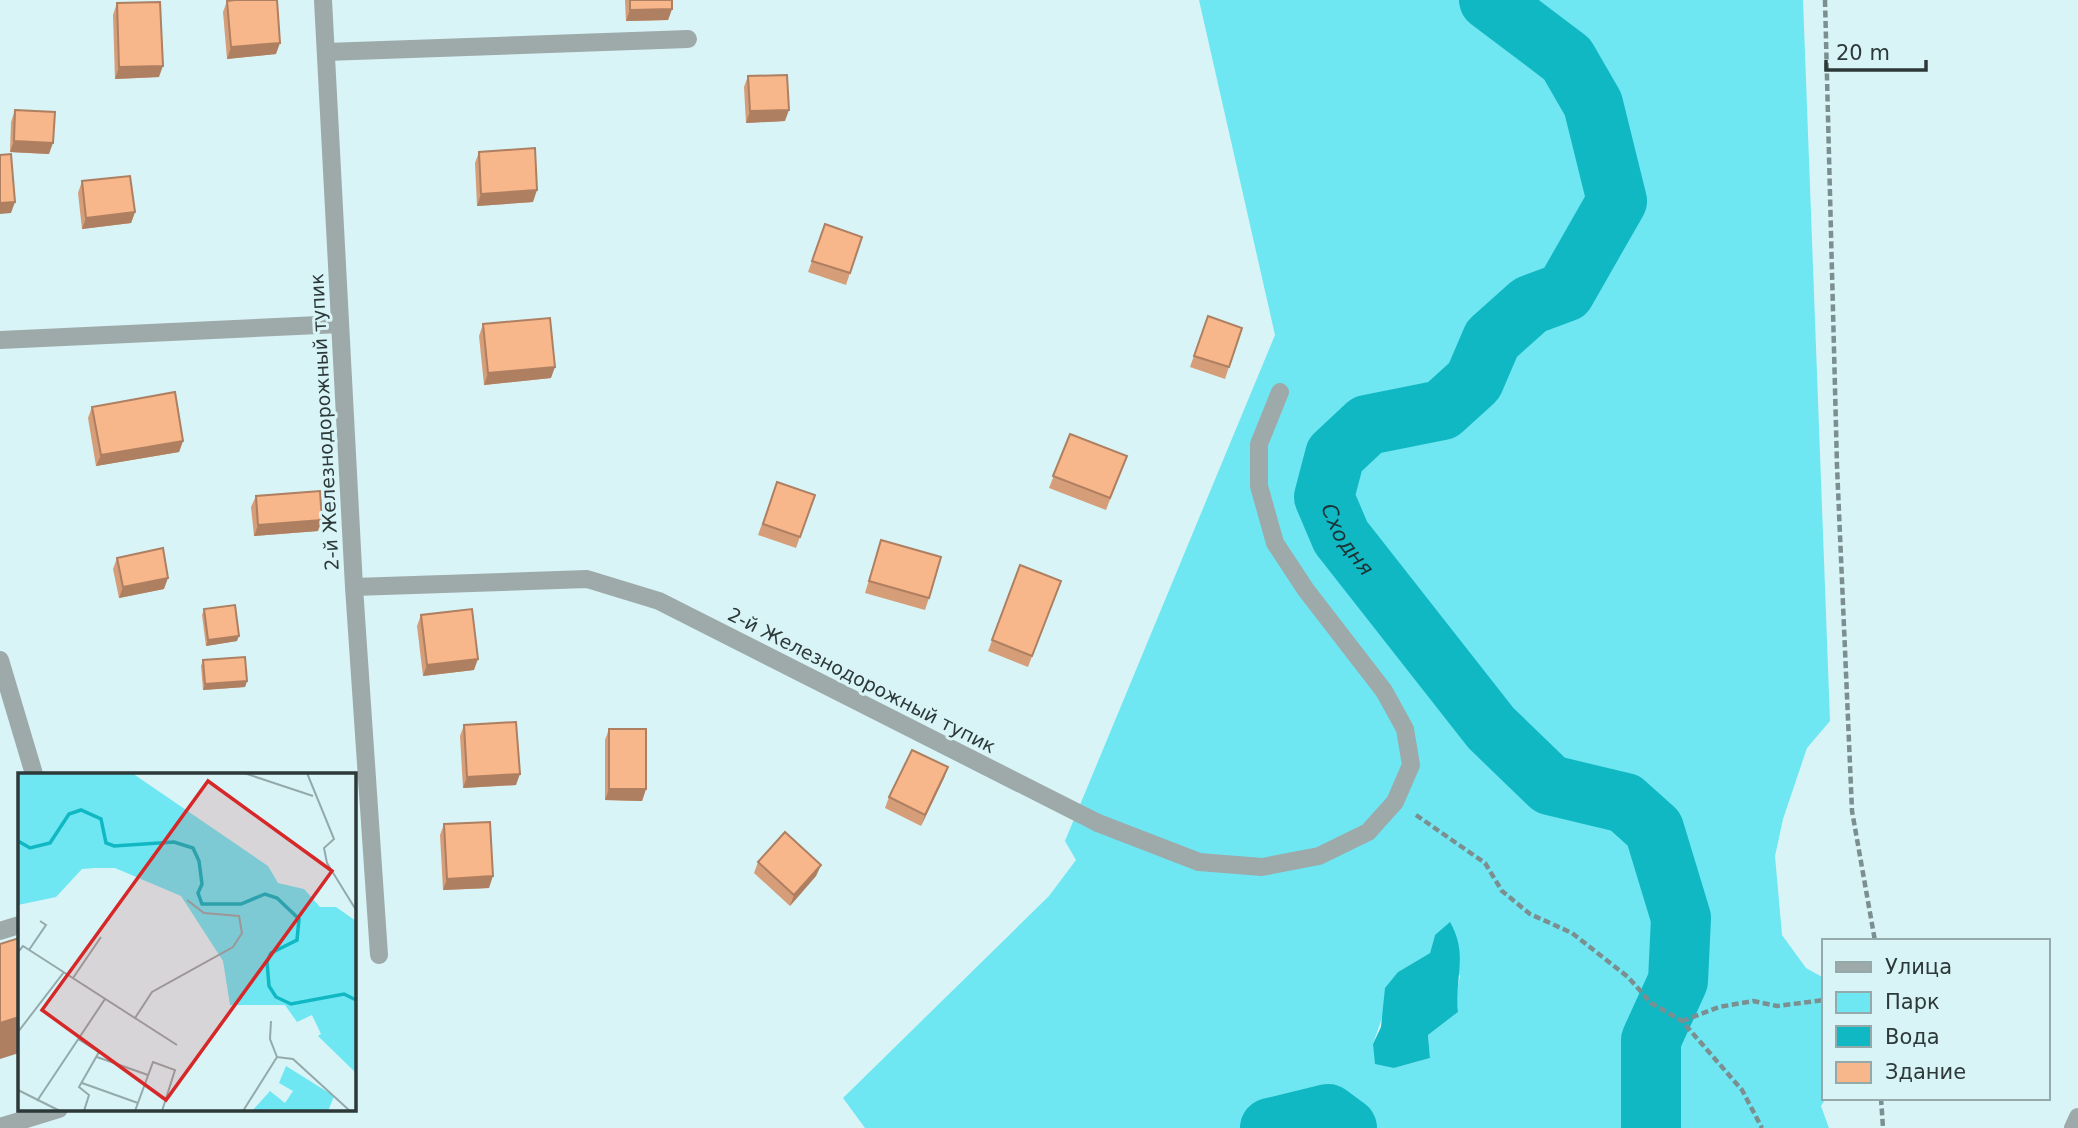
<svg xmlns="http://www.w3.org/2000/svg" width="2078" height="1128" viewBox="0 0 2078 1128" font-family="'DejaVu Sans',sans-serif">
<rect width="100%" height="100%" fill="#d8f4f6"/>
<path fill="#6ee7f2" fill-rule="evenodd" d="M 1199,0 L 1803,0 L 1830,721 L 1807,748 L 1783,819 L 1775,856 L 1782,935 L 1806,968 L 1824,978 L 1826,1098 L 1821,1106 L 1829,1128 L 865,1128 L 843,1098 L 1049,896 L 1076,860 L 1065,841 L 1275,335 ZM 1435,935 L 1460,976 L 1456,995 L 1458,1012 L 1428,1035 L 1430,1058 L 1394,1068 L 1373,1044 L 1398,972 L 1430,953 Z"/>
<path fill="#10b8c4" d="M 1450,922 C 1469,955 1454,978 1458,1012 L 1428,1035 L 1430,1058 L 1394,1068 L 1375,1064 L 1373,1044 L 1381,1027 L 1385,988 L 1398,972 L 1430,953 L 1435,935 Z"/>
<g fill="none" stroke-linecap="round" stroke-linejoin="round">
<g stroke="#10b8c4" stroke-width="60">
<path id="s1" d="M 1489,0 L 1567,59 L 1593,104 L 1617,201 L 1565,292 L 1530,305 L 1492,339 L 1474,381 L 1442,410 L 1367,425 L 1335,455 L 1324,497 L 1341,537 L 1491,728 L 1550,785 L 1625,803 L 1654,829 L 1681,918 L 1678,981 L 1651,1040 L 1651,1128"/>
<path d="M 1270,1128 L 1328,1114 L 1347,1128"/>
</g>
<path stroke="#7c8f90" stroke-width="4.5" stroke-dasharray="7 3.5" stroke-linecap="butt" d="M 1825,0 L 1837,466 L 1852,811 L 1875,941
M 1416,815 L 1485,863 L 1502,891 L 1530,914 L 1572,933 L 1628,977 L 1651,1003 L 1682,1021 L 1742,1090 L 1762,1128
M 1682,1021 L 1719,1007 L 1753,1001 L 1777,1006 L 1824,1000
M 1881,1098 L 1883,1128"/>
<path stroke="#9ea9aa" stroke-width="18" d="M 326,52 L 688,39
M 354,587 L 379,955
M 0,660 L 34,774
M 1098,823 L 1199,862 L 1262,867 L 1319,856 L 1368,832 L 1395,802 L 1411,765 L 1405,729 L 1384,691 L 1306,590 L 1275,543 L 1259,486 L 1259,444 L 1280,392
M 0,931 L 19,925
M 0,1127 L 59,1109"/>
<path stroke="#9ea9aa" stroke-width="18" d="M 323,0 L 354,587 L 587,579 L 659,601 L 1098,823
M 0,340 L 340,324
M 2073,1128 L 2078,1117"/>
</g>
<path fill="#d59d78" d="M 625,0 L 672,0 L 672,9 L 668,20 L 626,21 Z
M 227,1 L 276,54 L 227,59 L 223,12 Z
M 117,3 L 159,77 L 115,79 L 113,15 Z
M 748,76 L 785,121 L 746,123 L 744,87 Z
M 15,110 L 49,154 L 10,152 L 11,122 Z
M 479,152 L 533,202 L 477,206 L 475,163 Z
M 82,181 L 135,212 L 131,223 L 82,229 L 78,193 Z
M 825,224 L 862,237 L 846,285 L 808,272 Z
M 1208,316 L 1229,367 L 1225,379 L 1190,367 Z
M 483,324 L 551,378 L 484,385 L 479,336 Z
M 92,407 L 183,441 L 179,452 L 96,466 L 88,418 Z
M 1070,434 L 1127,456 L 1106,510 L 1049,488 Z
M 777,482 L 815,495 L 796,548 L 758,535 Z
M 256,496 L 318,531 L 254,536 L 251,507 Z
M 881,540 L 929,598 L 925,610 L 865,593 Z
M 117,558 L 164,589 L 119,598 L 113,569 Z
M 1020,565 L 1061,581 L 1028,667 L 988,651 Z
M 204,609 L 237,641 L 206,646 L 202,615 Z
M 421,615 L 474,670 L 423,676 L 417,626 Z
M 203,660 L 247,681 L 245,687 L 203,690 L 201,666 Z
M 464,725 L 516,785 L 463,788 L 460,736 Z
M 609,729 L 646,789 L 642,801 L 605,800 L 605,740 Z
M 948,767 L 944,778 L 921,826 L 885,808 L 889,797 Z
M 444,824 L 489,888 L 443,890 L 440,835 Z
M 758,862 L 821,865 L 816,876 L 790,906 L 754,873 Z"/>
<path fill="#ae7f61" d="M 672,9 L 668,20 L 626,21 L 630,10 Z
M 280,43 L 276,54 L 227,59 L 231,47 Z
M 163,66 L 159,77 L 115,79 L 119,67 Z
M 789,110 L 785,121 L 746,123 L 750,111 Z
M 14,141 L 53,143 L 49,154 L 10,152 Z
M 537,190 L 533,202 L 477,206 L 481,194 Z
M 15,202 L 11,213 L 0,214 L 0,203 Z
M 135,212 L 131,223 L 82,229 L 86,218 Z
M 555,367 L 551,378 L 484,385 L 488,373 Z
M 183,441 L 179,452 L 96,466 L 101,455 Z
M 322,520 L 318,531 L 254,536 L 258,525 Z
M 168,578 L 164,589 L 119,598 L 123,587 Z
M 239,636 L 237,641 L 206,646 L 208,640 Z
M 478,659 L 474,670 L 423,676 L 427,665 Z
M 247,681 L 245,687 L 203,690 L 205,684 Z
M 948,767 L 944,778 L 921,826 L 925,815 Z
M 520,774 L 516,785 L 463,788 L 467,777 Z
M 609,789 L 646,789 L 642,801 L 605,800 Z
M 821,865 L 816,876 L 790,906 L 794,895 Z
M 493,876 L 489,888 L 443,890 L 447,879 Z
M 19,1017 L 19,1053 L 0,1059 L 0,1023 Z"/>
<path fill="#f8b68b" stroke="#ae7f61" stroke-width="2" d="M 235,0 L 277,0 L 280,43 L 231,47 L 227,1 Z
M 630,0 L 672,0 L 672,9 L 630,10 Z
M 160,2 L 163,66 L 119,67 L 117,3 Z
M 787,75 L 789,110 L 750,111 L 748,76 Z
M 15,110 L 55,112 L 53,143 L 14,141 Z
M 535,148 L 537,190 L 481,194 L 479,152 Z
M 11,154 L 15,202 L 0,203 L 0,155 Z
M 130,176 L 135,212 L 86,218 L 82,181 Z
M 825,224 L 862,237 L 850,273 L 812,261 Z
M 1208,316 L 1242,328 L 1229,367 L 1194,356 Z
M 550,318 L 555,367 L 488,373 L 483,324 Z
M 175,392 L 183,441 L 101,455 L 92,407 Z
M 1070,434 L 1127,456 L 1110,498 L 1053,476 Z
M 777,482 L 815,495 L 800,537 L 763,524 Z
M 320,491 L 322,520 L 258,525 L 256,496 Z
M 881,540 L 941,557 L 929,598 L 869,581 Z
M 163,548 L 168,578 L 123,587 L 117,558 Z
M 1020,565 L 1061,581 L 1032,656 L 992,640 Z
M 235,605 L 239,636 L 208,640 L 204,609 Z
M 472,609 L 478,659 L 427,665 L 421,615 Z
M 245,657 L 247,681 L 205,684 L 203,660 Z
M 516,722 L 520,774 L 467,777 L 464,725 Z
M 609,729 L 646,729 L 646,789 L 609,789 Z
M 912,750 L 948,767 L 925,815 L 889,797 Z
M 490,822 L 493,876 L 447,879 L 444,824 Z
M 785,832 L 821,865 L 794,895 L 758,862 Z
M 19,938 L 19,1017 L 0,1023 L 0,944 Z"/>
<g text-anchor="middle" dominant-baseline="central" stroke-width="6" stroke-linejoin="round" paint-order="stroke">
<g font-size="19" fill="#2d3839" stroke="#d8f4f6">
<text transform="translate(324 422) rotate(-93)">2-й Железнодорожный тупик</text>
<text transform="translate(862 680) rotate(27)">2-й Железнодорожный тупик</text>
</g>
<g font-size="21" font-style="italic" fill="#1c3336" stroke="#d8f4f6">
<text stroke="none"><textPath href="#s1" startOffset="744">Сходня</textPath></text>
</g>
</g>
<g transform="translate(18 773)">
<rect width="338" height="338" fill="#d8f4f6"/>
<path d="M 0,0 L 114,0 L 250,93 L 260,110 L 286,116 L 302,134 L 318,134 L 338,148 L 338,300 L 300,263 L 303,261 L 294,242 L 279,249 L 267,232 L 212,232 L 205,188 L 163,123 L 97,95 L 77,95 L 64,96 L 38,124 L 0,132 ZM 268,293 L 316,323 L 310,338 L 234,338 L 252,318 L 267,330 L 275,318 L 261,310 Z" fill="#6ee7f2"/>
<path fill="none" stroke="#10b8c4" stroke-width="3.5" d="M 0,68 L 12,75 L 32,70 L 51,41 L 63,37 L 83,46 L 88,70 L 96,73 L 156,69 L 175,75 L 181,88 L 184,111 L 180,120 L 184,131 L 223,131 L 247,121 L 259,125 L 281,146 L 279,167 L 253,180 L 249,189 L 251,213 L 258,224 L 273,231 L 326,221 L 338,227"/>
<path fill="none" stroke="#94a9aa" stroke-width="2" d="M 226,0 L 295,23M 289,0 L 316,66 L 306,75 L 309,90 L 338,137M 11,177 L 28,152 L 22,148M 0,179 L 5,173 L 117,245 L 134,219 L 215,174 L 224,160 L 221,143 L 186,140 L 169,127M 55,205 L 83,164M 117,245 L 159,272M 253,248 L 252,266 L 259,284M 0,259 L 46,199M 60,266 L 81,279 L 61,314 L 71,322 L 66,338M 79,284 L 130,302M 64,310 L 120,330M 0,317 L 42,338M 19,328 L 87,226M 117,338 L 135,289 L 157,297 L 144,338M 225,338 L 259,284 L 275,286 L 332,338"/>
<path fill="#d62828" fill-opacity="0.15" stroke="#d62828" stroke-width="3.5" d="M 190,8 L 314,98 L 148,327 L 24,237 Z"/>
<rect width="338" height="338" fill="none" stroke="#2d3839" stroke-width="3.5"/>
</g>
<rect x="1822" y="939" width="228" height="161" fill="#d8f4f6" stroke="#94a9aa" stroke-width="2"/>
<rect x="1836" y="962" width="35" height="10" fill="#9ea9aa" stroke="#94a9aa" stroke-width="2"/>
<text x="1885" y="974" font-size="21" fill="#2d3839">Улица</text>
<rect x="1836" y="992" width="35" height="21" fill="#6ee7f2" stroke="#94a9aa" stroke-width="2"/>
<text x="1885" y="1009" font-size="21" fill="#2d3839">Парк</text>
<rect x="1836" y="1026" width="35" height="21" fill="#10b8c4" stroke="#94a9aa" stroke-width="2"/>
<text x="1885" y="1044" font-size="21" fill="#2d3839">Вода</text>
<rect x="1836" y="1062" width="35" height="21" fill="#f8b68b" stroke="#94a9aa" stroke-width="2"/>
<text x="1885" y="1079" font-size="21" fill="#2d3839">Здание</text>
<path d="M1826 60v10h100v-10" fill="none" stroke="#2d3839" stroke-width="3.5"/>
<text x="1836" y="60" font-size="21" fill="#2d3839" stroke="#d8f4f6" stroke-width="5" paint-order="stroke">20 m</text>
</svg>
